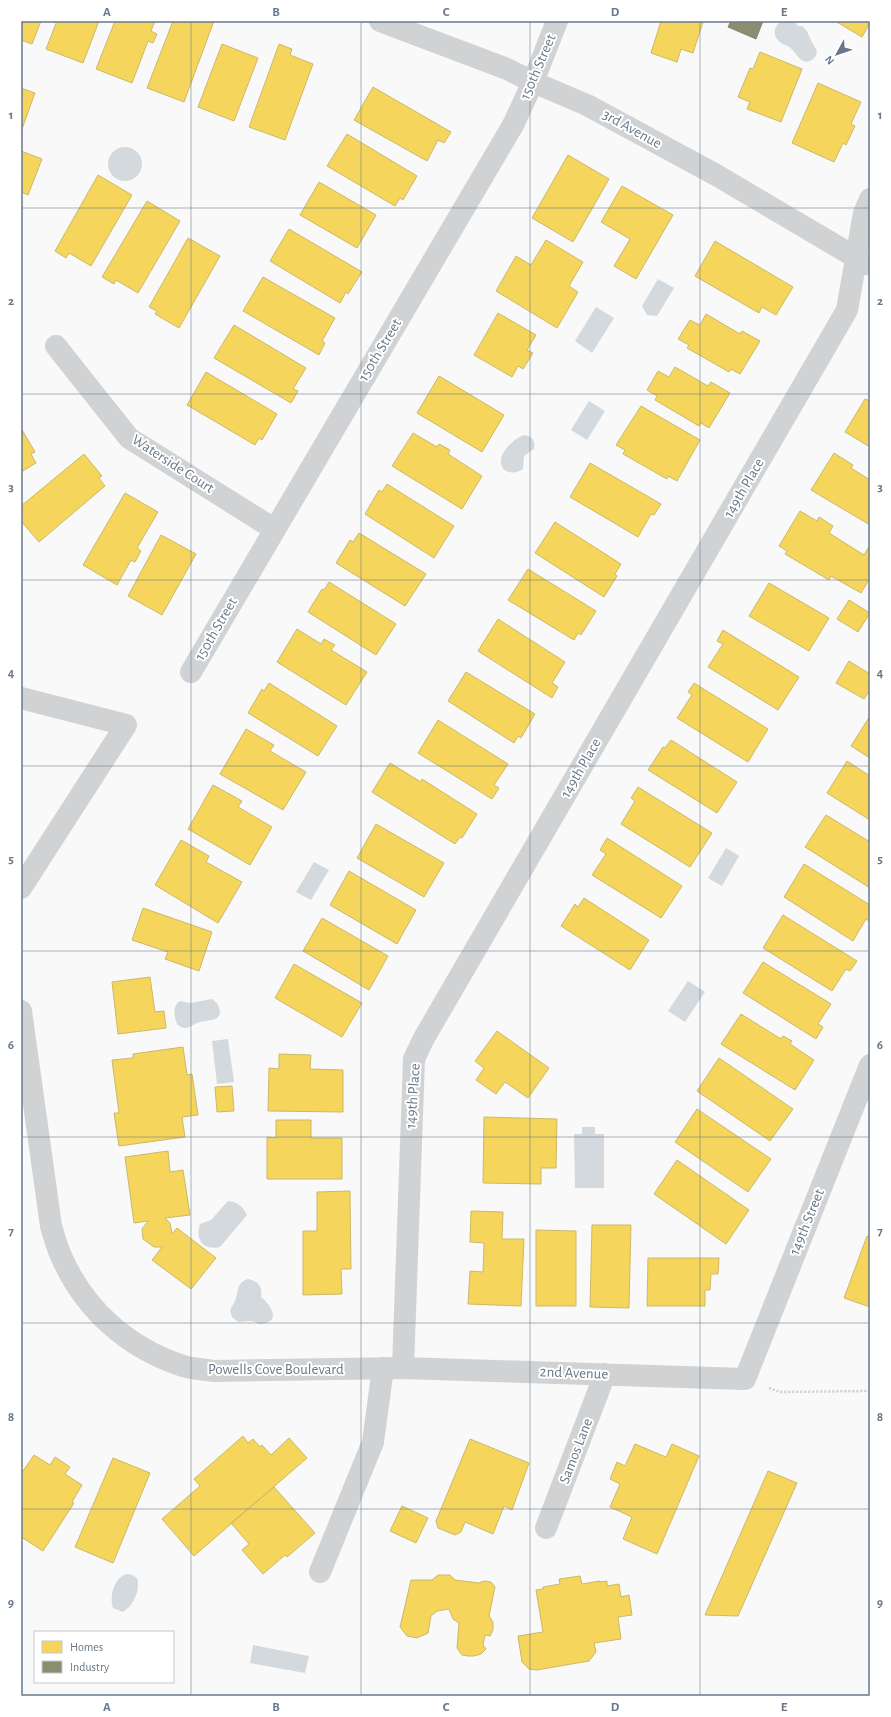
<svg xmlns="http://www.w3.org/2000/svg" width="891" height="1717" viewBox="0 0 891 1717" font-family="'Alegreya Sans',sans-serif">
<rect width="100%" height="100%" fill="#f9f9f9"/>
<path fill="#d3d9dd" d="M 782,21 C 786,21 791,20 794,22 C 797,23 796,25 799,26 C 801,26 803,26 804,28 C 808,31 808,34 810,38 C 812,45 822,52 813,59 C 801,68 797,52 789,47 C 787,45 784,45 781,43 C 772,37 773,26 782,21 Z
M108 164a17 17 0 1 1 34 0a17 17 0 1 1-34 0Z
M 658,279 L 674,288 L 657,316 L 647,315 L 642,306 Z
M 596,307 L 614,318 L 592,353 L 575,341 Z
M 589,401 L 605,411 L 587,440 L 571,430 Z
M 524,435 C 532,436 536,441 534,449 L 524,456 L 523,469 C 515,475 500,474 501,460 C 502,450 515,438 524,435 Z
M 726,848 L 739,856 L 722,886 L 708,878 Z
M 314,862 L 329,870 L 311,900 L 296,892 Z
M 688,981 L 705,992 L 685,1022 L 668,1011 Z
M 212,999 C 220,1004 225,1017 212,1020 C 207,1021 202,1021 197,1023 C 192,1025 190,1028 185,1028 C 181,1028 179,1026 177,1024 C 174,1016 172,1006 180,1001 L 190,1003 Z
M 228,1039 L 234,1082 L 217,1084 L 212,1041 Z
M 582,1127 L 595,1127 L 595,1134 L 604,1134 L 604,1188 L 575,1188 L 574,1134 L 582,1134 Z
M 228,1201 C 237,1202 243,1206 247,1215 L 220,1247 C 203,1251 195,1240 200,1224 L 211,1220 Z
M 248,1279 C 258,1281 263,1287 261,1297 C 270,1304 282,1321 262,1324 C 258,1325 255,1321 250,1321 C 246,1321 242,1322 238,1322 L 232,1317 L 230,1310 C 232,1306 235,1302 236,1298 C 239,1288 237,1283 248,1279 Z
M 127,1574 L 132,1575 L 137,1578 C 141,1590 133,1606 123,1612 L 113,1608 C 109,1597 114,1577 127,1574 Z
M 253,1645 L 309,1656 L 305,1673 L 250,1663 Z"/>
<path fill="#f6d55c" stroke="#cbb96a" d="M 21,21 L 41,21 L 32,44 L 21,40 Z
M 57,21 L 99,21 L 83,63 L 46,49 Z
M 115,21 L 155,21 L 151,31 L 157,34 L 153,43 L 148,41 L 132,83 L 96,69 Z
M 173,21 L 214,21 L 184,102 L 147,88 Z
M 661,21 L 703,22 L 693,53 L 681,49 L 677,62 L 651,53 Z
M 835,21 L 870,21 L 870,23 L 862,37 Z
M 222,44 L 258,58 L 234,121 L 198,107 Z
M 279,44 L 292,49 L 290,55 L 313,64 L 285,140 L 249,127 Z
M 760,52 L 802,69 L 781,122 L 747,109 L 750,102 L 738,97 L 750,68 L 753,69 Z
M 818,83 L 861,102 L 851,124 L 855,126 L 846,145 L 843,143 L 834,162 L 792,143 Z
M 373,87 L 451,132 L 444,143 L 438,140 L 427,161 L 354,120 Z
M 21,88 L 35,93 L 22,129 L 21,129 Z
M 347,134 L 417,176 L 403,200 L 400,198 L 395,206 L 327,166 Z
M 21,151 L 42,159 L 28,195 L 21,192 Z
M 568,155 L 609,179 L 573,242 L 532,218 Z
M 98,175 L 132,195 L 91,266 L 69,253 L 66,258 L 55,251 Z
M 319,182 L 376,215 L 357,248 L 300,215 Z
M 622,186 L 673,215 L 636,279 L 614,266 L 630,239 L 601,222 Z
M 147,201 L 180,221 L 138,293 L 116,280 L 114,284 L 102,277 Z
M 289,229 L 362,272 L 348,294 L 346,292 L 340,303 L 270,261 Z
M 188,238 L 220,256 L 179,328 L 155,314 L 157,311 L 149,307 Z
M 546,240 L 583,262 L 569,286 L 578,292 L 557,328 L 496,291 L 516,256 L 531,265 Z
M 715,241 L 793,287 L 776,315 L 762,307 L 759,313 L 695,276 Z
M 263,277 L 335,318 L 322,341 L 325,343 L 319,355 L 243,311 Z
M 498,313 L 536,335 L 527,350 L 533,353 L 523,369 L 518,366 L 512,377 L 474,355 Z
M 706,314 L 740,334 L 742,331 L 760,341 L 740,374 L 731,369 L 729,372 L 687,348 L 689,345 L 678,339 L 690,320 L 700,325 Z
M 234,325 L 306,368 L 293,389 L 298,391 L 291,403 L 214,358 Z
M 675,367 L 708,386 L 711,382 L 730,393 L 709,428 L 701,423 L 699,426 L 655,400 L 657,396 L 647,390 L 658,371 L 669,377 Z
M 206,372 L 277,414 L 262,440 L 259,438 L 255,445 L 187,405 Z
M 439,376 L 504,415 L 482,452 L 417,413 Z
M 865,399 L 870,401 L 870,447 L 845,432 Z
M 641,406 L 700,440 L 677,481 L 668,476 L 667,479 L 623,454 L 625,450 L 616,445 Z
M 21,428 L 35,452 L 31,454 L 36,463 L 21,472 Z
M 413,433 L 437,447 L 439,444 L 450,450 L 448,454 L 482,476 L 462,509 L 392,466 Z
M 834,453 L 853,465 L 851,468 L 870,480 L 870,525 L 811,490 Z
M 84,454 L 102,476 L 99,478 L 105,486 L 39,542 L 21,521 L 21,506 Z
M 590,463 L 661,504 L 654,515 L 651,514 L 638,537 L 570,497 Z
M 387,484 L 454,526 L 434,558 L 365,514 L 379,490 L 382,492 Z
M 125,493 L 158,512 L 137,548 L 141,551 L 135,562 L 131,560 L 117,585 L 83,565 Z
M 800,511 L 817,521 L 819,517 L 833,526 L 829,533 L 864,555 L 870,545 L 870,578 L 861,593 L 831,576 L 829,580 L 785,554 L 787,551 L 779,546 Z
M 555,522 L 621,564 L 615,574 L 617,576 L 604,597 L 535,553 Z
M 359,533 L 426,574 L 405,606 L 336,563 L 350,540 L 353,542 Z
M 161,535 L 196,554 L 162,615 L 128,596 Z
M 528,569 L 596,611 L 581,635 L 578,633 L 574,640 L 508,600 Z
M 329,582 L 396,624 L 376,655 L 308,612 L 322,589 L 324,590 Z
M 769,583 L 829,618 L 809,651 L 749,616 Z
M 849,600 L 870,613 L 858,632 L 837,619 Z
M 498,619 L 565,662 L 552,683 L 558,687 L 552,698 L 478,651 Z
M 297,629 L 321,644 L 324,639 L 335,645 L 331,650 L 367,672 L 346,705 L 277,662 Z
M 723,630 L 799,677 L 778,710 L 708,667 L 723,644 L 717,641 Z
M 849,661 L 870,674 L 870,690 L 864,699 L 836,683 Z
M 466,672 L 535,714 L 521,738 L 518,736 L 514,743 L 448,701 Z
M 269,683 L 337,726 L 318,756 L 248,713 L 262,689 L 264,691 Z
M 694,683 L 768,729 L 748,762 L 677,718 L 692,695 L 688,692 Z
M 870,716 L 870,758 L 851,746 Z
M 438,720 L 508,764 L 494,785 L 499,788 L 492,799 L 418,753 Z
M 246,729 L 274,745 L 270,751 L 306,772 L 283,810 L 220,774 Z
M 671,740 L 737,782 L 717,813 L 648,770 L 663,747 L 665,748 Z
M 847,761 L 870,776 L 870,820 L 827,793 Z
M 390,763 L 421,782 L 422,779 L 477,814 L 462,838 L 460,837 L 455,844 L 372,792 Z
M 213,785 L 242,801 L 238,807 L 272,827 L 250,865 L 188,829 Z
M 638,787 L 712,833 L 690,867 L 621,824 L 635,801 L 631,798 Z
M 826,815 L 870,842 L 870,888 L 805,847 Z
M 376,824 L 444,863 L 424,897 L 357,858 Z
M 607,838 L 682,886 L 661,918 L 592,875 L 606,854 L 600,850 Z
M 181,840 L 209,856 L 206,862 L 242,882 L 218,923 L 155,885 Z
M 804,864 L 870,905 L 870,922 L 866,919 L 853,941 L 784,897 Z
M 349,871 L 416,910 L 397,944 L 330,905 Z
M 584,898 L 649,940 L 630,970 L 561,926 L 575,904 L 578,907 Z
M 143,908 L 212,932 L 199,971 L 165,959 L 168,952 L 132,940 Z
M 783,915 L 857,961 L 850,971 L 846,969 L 832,991 L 763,948 Z
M 322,918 L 388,956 L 369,990 L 303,951 Z
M 763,962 L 831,1004 L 818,1024 L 823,1027 L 816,1039 L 743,993 Z
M 294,964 L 362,1003 L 342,1037 L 275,998 Z
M 150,977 L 155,1012 L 164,1011 L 166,1028 L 118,1034 L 112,982 Z
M 741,1014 L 781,1039 L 783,1036 L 792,1041 L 790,1044 L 814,1060 L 795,1090 L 721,1044 Z
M 497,1031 L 549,1068 L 528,1098 L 505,1082 L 496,1094 L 476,1080 L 484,1068 L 475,1061 Z
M 183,1047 L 187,1075 L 192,1074 L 198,1115 L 182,1117 L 185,1137 L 119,1146 L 114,1113 L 119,1113 L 112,1060 L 133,1058 L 133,1054 Z
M 279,1054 L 311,1055 L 310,1069 L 343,1070 L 343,1112 L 268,1111 L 269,1068 L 279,1069 Z
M 719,1058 L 793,1109 L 770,1141 L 697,1091 Z
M 232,1086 L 234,1111 L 217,1112 L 215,1087 Z
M 697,1109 L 771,1159 L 748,1192 L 675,1142 Z
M 484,1117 L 557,1119 L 556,1168 L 541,1168 L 541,1184 L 483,1183 Z
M 276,1120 L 311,1120 L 311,1138 L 342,1138 L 342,1179 L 267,1179 L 267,1137 L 276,1138 Z
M 168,1151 L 170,1172 L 183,1170 L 190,1215 L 165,1218 L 170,1223 L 172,1234 L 177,1228 L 216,1258 L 191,1289 L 152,1260 L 162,1247 L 154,1247 L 143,1239 L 142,1229 L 148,1221 L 134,1223 L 125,1157 Z
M 677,1160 L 749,1210 L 726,1244 L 654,1194 Z
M 350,1191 L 351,1269 L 341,1269 L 342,1294 L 303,1295 L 303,1231 L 317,1231 L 317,1192 Z
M 471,1211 L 503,1212 L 502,1239 L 524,1239 L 521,1306 L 468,1304 L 470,1271 L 483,1272 L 484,1243 L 470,1242 Z
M 592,1225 L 631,1225 L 629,1308 L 590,1307 Z
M 536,1230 L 576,1231 L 576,1306 L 536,1306 Z
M 867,1236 L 870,1237 L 870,1307 L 844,1298 Z
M 648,1258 L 719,1258 L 718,1274 L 711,1274 L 710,1290 L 705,1290 L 705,1306 L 647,1306 Z
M 243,1436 L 248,1443 L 253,1439 L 260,1447 L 262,1445 L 271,1455 L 289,1438 L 307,1458 L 194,1556 L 162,1519 L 200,1486 L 194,1479 Z
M 470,1439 L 529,1463 L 512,1510 L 504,1506 L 493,1534 L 465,1522 L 461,1532 L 455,1535 L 438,1528 L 436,1521 Z
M 635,1444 L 666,1457 L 672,1444 L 699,1456 L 657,1554 L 623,1539 L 632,1517 L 610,1507 L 620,1484 L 610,1479 L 617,1462 L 625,1466 Z
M 34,1455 L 50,1465 L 55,1457 L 70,1467 L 65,1474 L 82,1485 L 72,1502 L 74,1503 L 43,1551 L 21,1537 L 21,1469 L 23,1471 Z
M 113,1458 L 150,1473 L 113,1563 L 75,1547 Z
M 768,1471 L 797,1483 L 738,1616 L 705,1615 Z
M 274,1487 L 315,1533 L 287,1557 L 285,1555 L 263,1574 L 242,1550 L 249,1544 L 231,1523 Z
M 402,1506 L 428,1518 L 416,1543 L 390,1531 Z
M 438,1575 L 450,1575 L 455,1580 L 479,1583 L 484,1581 L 491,1582 L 495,1587 L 489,1616 L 493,1622 L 493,1630 L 490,1636 L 485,1635 L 483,1645 L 486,1649 L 481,1654 L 474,1656 L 468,1656 L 462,1655 L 457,1648 L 459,1623 L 453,1619 L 449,1609 L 437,1611 L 431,1616 L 428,1633 L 417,1638 L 407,1636 L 400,1627 L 411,1580 L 432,1580 Z
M 580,1576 L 582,1584 L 600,1581 L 600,1582 L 607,1581 L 607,1586 L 619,1584 L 621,1597 L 629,1595 L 632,1615 L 618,1617 L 621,1639 L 594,1643 L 596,1652 L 589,1661 L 537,1670 L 529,1669 L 522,1662 L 518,1636 L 543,1632 L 536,1590 L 543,1589 L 543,1587 L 560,1584 L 559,1579 Z"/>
<path fill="#8c8c6e" stroke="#818676" d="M 731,21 L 763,21 L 756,39 L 728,27 Z"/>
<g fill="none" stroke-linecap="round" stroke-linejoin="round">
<path stroke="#ceced0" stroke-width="2.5" stroke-dasharray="2 2" stroke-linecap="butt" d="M 769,1388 L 780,1392 L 870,1391"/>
<path stroke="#d1d2d4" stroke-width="22" d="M 380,21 L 507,69 L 533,82 L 587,105 L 718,176 L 867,264
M 56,346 L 129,438 L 274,529
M 191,672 L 513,125 L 533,82 L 557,21
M 21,698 L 126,725 L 21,888
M 21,1011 L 51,1226 C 54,1236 57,1248 62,1258 C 85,1310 128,1348 183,1366 C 192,1369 203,1369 213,1371 L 403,1368 L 745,1379 L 870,1065
M 403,1368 L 414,1059 L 424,1038 L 847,310 L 864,213 L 870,199
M 546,1528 L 605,1374
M 320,1572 L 373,1442 L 383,1368"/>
</g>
<path fill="none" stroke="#68788a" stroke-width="1" stroke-opacity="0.55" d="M 191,21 L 191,1696M 361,21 L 361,1696M 530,21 L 530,1696M 700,21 L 700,1696M 21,208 L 870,208M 21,394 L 870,394M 21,580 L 870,580M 21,766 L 870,766M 21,951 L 870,951M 21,1137 L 870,1137M 21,1323 L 870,1323M 21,1509 L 870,1509"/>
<g text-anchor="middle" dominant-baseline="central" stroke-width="4" stroke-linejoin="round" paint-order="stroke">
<g font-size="15" fill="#68788a" stroke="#fff">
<text transform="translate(538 67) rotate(-67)">150th Street</text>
<text transform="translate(632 129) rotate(29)">3rd Avenue</text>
<text transform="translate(380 350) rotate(-59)">150th Street</text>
<text transform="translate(173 464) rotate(33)">Waterside Court</text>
<text transform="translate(744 488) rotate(-60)">149th Place</text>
<text transform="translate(216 629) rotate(-60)">150th Street</text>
<text transform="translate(581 768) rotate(-60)">149th Place</text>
<text transform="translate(413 1096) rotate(-86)">149th Place</text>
<text transform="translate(807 1222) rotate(-68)">149th Street</text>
<text x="276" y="1369">Powells Cove Boulevard</text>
<text transform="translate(574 1373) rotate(2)">2nd Avenue</text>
<text transform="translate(576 1451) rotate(-69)">Samos Lane</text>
</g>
</g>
<rect width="891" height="1717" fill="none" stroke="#ffffff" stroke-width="44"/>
<rect x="34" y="1631" width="140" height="52" fill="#ffffff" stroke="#c3c9d0"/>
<rect x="42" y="1641" width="20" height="12" fill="#f6d55c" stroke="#c3c9d0"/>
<text x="70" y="1651" font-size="12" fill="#68788a">Homes</text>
<rect x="42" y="1661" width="20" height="12" fill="#8c8c6e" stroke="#c3c9d0"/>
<text x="70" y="1671" font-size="12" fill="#68788a">Industry</text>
<g transform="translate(837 54) rotate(230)" stroke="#ffffff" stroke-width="3" paint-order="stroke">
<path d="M0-3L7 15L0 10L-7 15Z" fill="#68788a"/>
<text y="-6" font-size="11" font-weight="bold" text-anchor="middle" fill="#68788a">N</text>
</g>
<rect x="22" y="22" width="847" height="1673" fill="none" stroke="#68788a" stroke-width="1.5"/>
<g font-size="13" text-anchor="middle" font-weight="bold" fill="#68788a">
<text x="107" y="16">A</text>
<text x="276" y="16">B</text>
<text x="446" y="16">C</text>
<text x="615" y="16">D</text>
<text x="784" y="16">E</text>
<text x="11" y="119">1</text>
<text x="880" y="119">1</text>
<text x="11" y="305">2</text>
<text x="880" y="305">2</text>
<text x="11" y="491">3</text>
<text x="880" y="491">3</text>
<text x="11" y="677">4</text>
<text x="880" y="677">4</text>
<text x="11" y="863">5</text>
<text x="880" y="863">5</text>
<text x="11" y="1049">6</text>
<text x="880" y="1049">6</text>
<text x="11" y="1235">7</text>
<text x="880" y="1235">7</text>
<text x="11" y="1421">8</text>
<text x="880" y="1421">8</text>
<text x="11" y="1607">9</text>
<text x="880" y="1607">9</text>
<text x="107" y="1711">A</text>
<text x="276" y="1711">B</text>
<text x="446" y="1711">C</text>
<text x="615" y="1711">D</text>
<text x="784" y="1711">E</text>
</g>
</svg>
